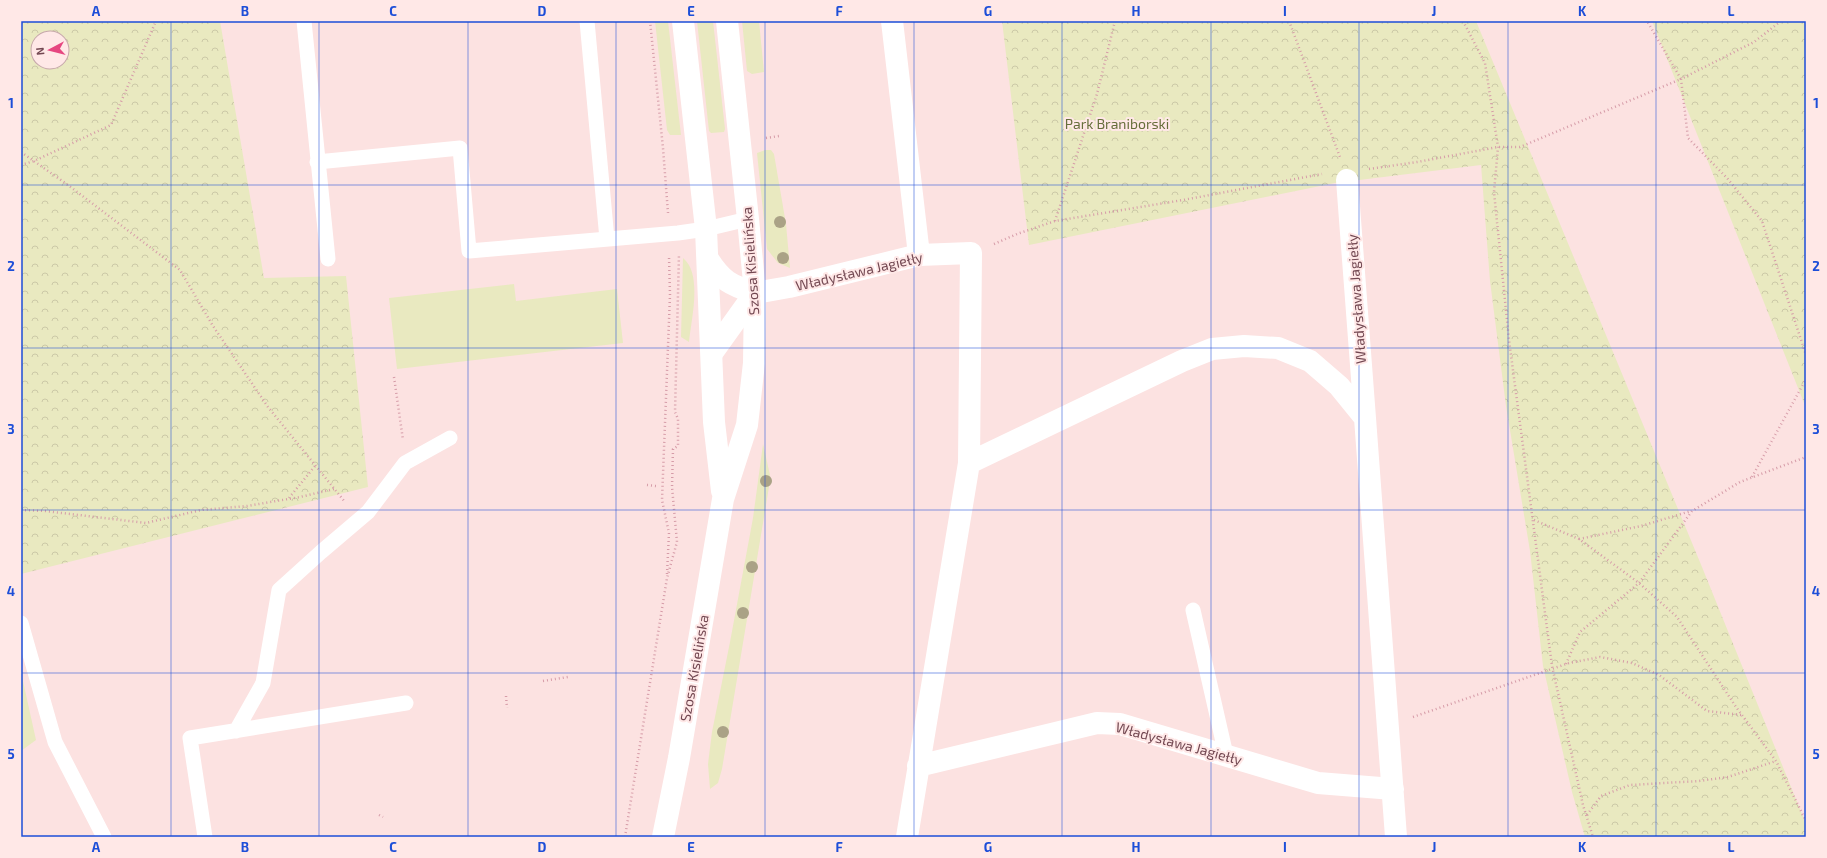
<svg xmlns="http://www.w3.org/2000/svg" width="1827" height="858" viewBox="0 0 1827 858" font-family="'Exo 2',sans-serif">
<defs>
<pattern id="forest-crowns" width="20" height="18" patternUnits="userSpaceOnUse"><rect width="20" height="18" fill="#e9e9c0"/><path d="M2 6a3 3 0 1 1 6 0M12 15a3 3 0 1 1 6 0" fill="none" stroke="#cbc9a7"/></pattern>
</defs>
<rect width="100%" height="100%" fill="#fce2e1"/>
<path fill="#e9e9c0" d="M 655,21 L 668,21 L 681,135 L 670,135 L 667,130 Z
M 697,21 L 713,21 L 725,129 L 724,132 L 711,133 L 709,131 Z
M 742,21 L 759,21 L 764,72 L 752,74 L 747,71 Z
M 765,150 L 771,150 L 774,154 L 786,224 L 790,268 L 778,263 L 767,249 L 757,153 Z
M 683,258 C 703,274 691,320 689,342 L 681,337 Z
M 514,284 L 516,301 L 617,289 L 623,343 L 397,369 L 389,298 Z
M 763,444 L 770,475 L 769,487 L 722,769 L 718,783 L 710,789 L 708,764 L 712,732 L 730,642 L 753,518 Z
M 21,672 L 36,740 L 21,751 Z"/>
<path fill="url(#forest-crowns)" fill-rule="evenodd" d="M 21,21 L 220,21 L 264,278 L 346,276 L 368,487 L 21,574 ZM 38,38 L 62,38 L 62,62 L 38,62 Z
M 1002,21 L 1476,21 L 1702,567 L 1806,824 L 1806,837 L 1585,837 L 1572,792 L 1543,666 L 1530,551 L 1506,406 L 1490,281 L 1481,165 L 1335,183 L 1029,245 Z
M 1652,21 L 1806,21 L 1806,408 Z"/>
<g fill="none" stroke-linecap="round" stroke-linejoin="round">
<path stroke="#d69ca8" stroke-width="2.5" stroke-dasharray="1 3" stroke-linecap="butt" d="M 650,21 L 663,148 L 668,213
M 1289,21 L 1340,157
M 1463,21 L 1485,63 L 1498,147 L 1494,192 L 1509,340 L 1552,666 L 1583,805 L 1593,837
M 1781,21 L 1754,42 L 1681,79 L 1688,138 L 1727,178 L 1762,221 L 1806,355
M 766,138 L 779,136
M 21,152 L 68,185 L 180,270 L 213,326 L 268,407 L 345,502
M 21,165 L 34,161 L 111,125 L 156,21
M 1369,169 L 1417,162 L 1498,147 L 1520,147 L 1681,79 L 1647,21
M 1055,221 L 1097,94 L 1115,21
M 994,244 L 1017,234 L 1055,221 L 1183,200 L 1322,174
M 394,377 L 403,440
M 1752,477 L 1806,379
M 647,485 L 656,486
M 289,498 L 315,466
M 21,510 L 45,511 L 146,523 L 201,510 L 247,506 L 300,497 L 334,489
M 1534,520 L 1579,539 L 1639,583 L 1677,617 L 1736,707 L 1776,761 L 1806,821
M 1579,539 L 1641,526 L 1691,511
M 667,574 L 669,533 L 662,500 L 670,295 L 669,256
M 1566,664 L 1580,632 L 1639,583 L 1692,511 L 1740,482 L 1806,457
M 543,681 L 568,677
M 506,696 L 507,708
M 1413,717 L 1569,663 L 1600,657 L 1632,663 L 1659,675 L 1707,711 L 1742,715
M 379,815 L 383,817
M 1587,815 L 1601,796 L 1630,785 L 1699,781 L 1728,777 L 1776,761
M 625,837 L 667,578 L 677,542 L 672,487 L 673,449 L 678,446 L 678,419 L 675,412 L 679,254"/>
<path stroke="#fff" stroke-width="15" d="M 304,21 L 328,259
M 587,21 L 607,239
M 317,162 L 460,148 L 469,251 L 678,233 L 706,229 L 748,219
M 1193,610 L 1226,755
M 21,623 L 55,742 L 104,837
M 236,731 L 263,683 L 279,590 L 321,552 L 368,512 L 405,463 L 450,438
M 205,837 L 190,738 L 406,703"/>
<path stroke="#fff" stroke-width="22" d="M 892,21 L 919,255
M 1347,180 L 1365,418
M 708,259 C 722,281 730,285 755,293
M 712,353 L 755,293 L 789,287 L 919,255 L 971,253 L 969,463 L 907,837
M 969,463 L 1182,361 L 1212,349 L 1244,346 L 1278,348 L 1310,361 L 1339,386 L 1365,418 L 1396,837
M 918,766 L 1097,723 L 1120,724 L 1318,783 L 1393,789"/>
<path stroke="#fff" stroke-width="22" d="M 683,21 L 706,229 L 714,422 L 722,491
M 663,837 L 679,758 L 723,499 L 747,425 L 754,363 L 755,293 L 748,219 L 727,21"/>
</g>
<g fill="#aaa286">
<circle cx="780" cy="222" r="6"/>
<circle cx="783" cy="258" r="6"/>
<circle cx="766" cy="481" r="6"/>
<circle cx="752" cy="567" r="6"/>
<circle cx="743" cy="613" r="6"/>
<circle cx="723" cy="732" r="6"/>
</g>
<path fill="none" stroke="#1d4ed8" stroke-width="1" stroke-opacity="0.55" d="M 171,21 L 171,837M 319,21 L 319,837M 468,21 L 468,837M 616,21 L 616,837M 765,21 L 765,837M 914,21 L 914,837M 1062,21 L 1062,837M 1211,21 L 1211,837M 1359,21 L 1359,837M 1508,21 L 1508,837M 1656,21 L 1656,837M 21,185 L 1806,185M 21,348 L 1806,348M 21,510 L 1806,510M 21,673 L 1806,673"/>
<g text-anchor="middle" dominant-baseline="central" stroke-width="4" stroke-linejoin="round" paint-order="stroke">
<g font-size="14" fill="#676e3b" stroke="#ffe8e7">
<text x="1117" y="123">Park Braniborski</text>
</g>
<g font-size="14" fill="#734852" stroke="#ffe8e7">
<text transform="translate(750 261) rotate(-94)">Szosa Kisielińska</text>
<text transform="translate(859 271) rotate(-13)">Władysława Jagiełły</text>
<text transform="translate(1356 299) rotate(-94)">Władysława Jagiełły</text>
<text transform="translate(694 668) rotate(-80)">Szosa Kisielińska</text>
<text transform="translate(1179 743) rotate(15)">Władysława Jagiełły</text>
</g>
</g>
<rect width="1827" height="858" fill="none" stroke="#ffe8e7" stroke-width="44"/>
<g transform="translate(50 50) rotate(263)"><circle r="19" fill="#ffe8e7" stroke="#c7a8ab"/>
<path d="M0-3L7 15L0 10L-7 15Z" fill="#e64680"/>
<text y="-6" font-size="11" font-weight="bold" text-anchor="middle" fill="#734852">N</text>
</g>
<rect x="22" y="22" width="1783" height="814" fill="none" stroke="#1d4ed8" stroke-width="1.5"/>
<g font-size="13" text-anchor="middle" font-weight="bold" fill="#1d4ed8">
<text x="96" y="16">A</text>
<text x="245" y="16">B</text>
<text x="393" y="16">C</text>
<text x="542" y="16">D</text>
<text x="691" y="16">E</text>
<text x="839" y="16">F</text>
<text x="988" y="16">G</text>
<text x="1136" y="16">H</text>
<text x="1285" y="16">I</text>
<text x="1434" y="16">J</text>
<text x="1582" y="16">K</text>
<text x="1731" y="16">L</text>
<text x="11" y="108">1</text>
<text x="1816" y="108">1</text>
<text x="11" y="271">2</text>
<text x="1816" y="271">2</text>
<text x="11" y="434">3</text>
<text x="1816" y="434">3</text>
<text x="11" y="596">4</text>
<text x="1816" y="596">4</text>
<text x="11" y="759">5</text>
<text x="1816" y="759">5</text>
<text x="96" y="852">A</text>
<text x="245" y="852">B</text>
<text x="393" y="852">C</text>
<text x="542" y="852">D</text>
<text x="691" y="852">E</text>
<text x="839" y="852">F</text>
<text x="988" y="852">G</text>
<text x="1136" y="852">H</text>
<text x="1285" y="852">I</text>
<text x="1434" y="852">J</text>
<text x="1582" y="852">K</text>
<text x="1731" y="852">L</text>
</g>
</svg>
